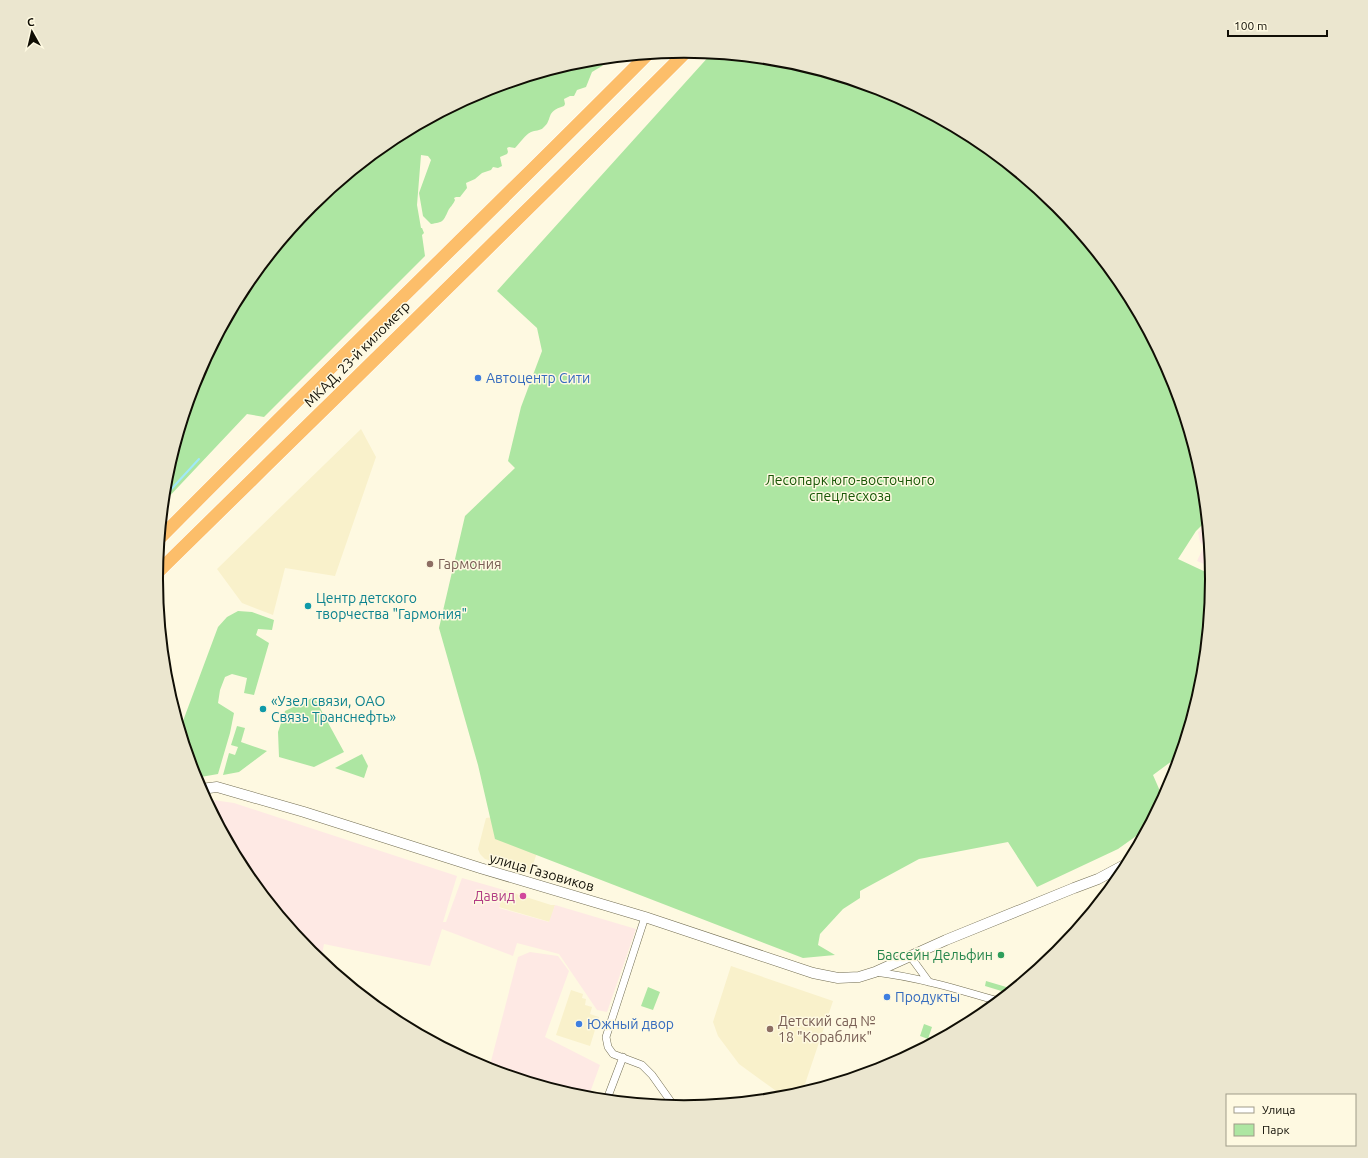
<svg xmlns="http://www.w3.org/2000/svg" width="1368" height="1158" viewBox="0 0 1368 1158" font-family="Ubuntu,sans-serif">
<rect width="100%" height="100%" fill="#fef9e1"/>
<path fill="#f9f1cb" d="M 361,429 L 376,457 L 335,576 L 285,568 L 273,615 L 242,603 L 217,569 Z
M 500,816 L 538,850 L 530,873 L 485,859 L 480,854 L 478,849 L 486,818 Z
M 504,890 L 551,905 L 555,905 L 550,922 L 499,907 Z
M 731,966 L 833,1001 L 804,1087 L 779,1093 L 739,1064 L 718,1036 L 713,1022 Z
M 571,990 L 583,994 L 582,998 L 586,999 L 585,1005 L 592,1007 L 590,1014 L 599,1017 L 590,1046 L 556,1035 Z"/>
<path fill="#fee9e4" d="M 1207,526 L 1211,567 L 1197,561 L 1204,546 L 1200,542 L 1198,532 Z
M 213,800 L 234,803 L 457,876 L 443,922 L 446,922 L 462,878 L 504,890 L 499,908 L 549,922 L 555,905 L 636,929 L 607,1012 L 597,1010 L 559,954 L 517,943 L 513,956 L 442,929 L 430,966 L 324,944 L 321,960 L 310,952 L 245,872 L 208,803 Z
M 530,952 L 558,956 L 569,971 L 545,1037 L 600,1065 L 588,1098 L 581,1097 L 489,1069 L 518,957 Z"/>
<path fill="#ade6a2" d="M 711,54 L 787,61 L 886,91 L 978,140 L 1058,206 L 1123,286 L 1172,377 L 1202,476 L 1206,521 L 1196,531 L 1178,559 L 1212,575 L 1202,682 L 1180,755 L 1153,775 L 1163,798 L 1146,829 L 1118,849 L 1037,887 L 1008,842 L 919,859 L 860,891 L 860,898 L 843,909 L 820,934 L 818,945 L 835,955 L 803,958 L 495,839 L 478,765 L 439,628 L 465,516 L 515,468 L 508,461 L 521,407 L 542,351 L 537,328 L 497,291 Z
M 608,58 L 602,66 L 592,72 L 586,87 L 577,90 L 574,96 L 570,96 L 564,99 L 565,104 L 564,106 C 544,112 554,119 543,128 C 540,131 535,130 531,132 C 525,135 520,143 515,148 L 509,147 L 507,148 L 508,152 L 507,154 L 500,157 L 502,166 L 498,168 L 493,167 L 491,170 L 482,173 L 475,179 L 466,183 L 467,188 L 460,197 L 456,197 L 454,198 L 455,200 C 453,205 450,207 448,211 C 443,222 443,222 431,224 L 423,216 L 419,193 L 431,160 L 428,156 L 421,155 L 417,205 L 421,228 L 422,228 L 424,233 L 422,235 L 425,256 L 264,417 L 247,414 L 164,502 L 166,476 L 196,377 L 245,285 L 311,205 L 391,140 L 482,91 L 581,61 Z
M 238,611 L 252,612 L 274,620 L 272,630 L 258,629 L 256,635 L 269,643 L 254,695 L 244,693 L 247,678 L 232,674 L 225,677 L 220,690 L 218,703 L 234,713 L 230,733 L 218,774 L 195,778 L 180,729 L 218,627 L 227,617 Z
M 314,697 L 344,752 L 314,767 L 279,757 L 278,732 L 285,711 Z
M 237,726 L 245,728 L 241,742 L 267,751 L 239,772 L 223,775 L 229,753 L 235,755 L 238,747 L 231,745 Z
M 362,754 L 368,766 L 364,778 L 335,768 Z
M 986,981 L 1013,989 L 1008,993 L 985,986 Z
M 648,987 L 660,992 L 653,1010 L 641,1006 Z
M 924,1024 L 932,1027 L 928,1039 L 920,1036 Z"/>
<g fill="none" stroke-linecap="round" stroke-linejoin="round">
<path stroke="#a0e9fa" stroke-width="2" d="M 164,497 L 199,459"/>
<g stroke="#726d52" stroke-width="8">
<path id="street" d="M 645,917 L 606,1037 L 608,1047 L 613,1054 L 642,1065 L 652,1075 L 674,1106
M 910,956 L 929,982
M 875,972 C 917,977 957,989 998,1001
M 607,1099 L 623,1057"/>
</g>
<g stroke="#726d52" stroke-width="11">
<path id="secondary" d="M 201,789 L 217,787 L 304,812 L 480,868 L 645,917 L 813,973 L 838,978 L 859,977 L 875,972 L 946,940 L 1074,888 L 1098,879 L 1128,863"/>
</g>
<g stroke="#fff" stroke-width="14">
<path id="highway" d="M 160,538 C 321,375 486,217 647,55
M 156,574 C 333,400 511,227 687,51"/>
</g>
<use href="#street" stroke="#fff" stroke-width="7"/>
<use href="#secondary" stroke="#fff" stroke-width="10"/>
<use href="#highway" stroke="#fcbe6a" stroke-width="13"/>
</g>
<g fill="#3f7fe0" stroke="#fef9e1" stroke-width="1.5">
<circle cx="478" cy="378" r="4"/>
<circle cx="887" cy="997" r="4"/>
<circle cx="579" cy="1024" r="4"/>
</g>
<g fill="#8d6e63" stroke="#fef9e1" stroke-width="1.5">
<circle cx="430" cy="564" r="4"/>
<circle cx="770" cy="1029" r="4"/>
</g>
<g fill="#0f9aa8" stroke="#fef9e1" stroke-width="1.5">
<circle cx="308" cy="606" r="4"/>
<circle cx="263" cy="709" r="4"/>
</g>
<circle fill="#d1479c" stroke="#fef9e1" stroke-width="1.5" cx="523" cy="896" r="4"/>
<circle fill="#2e9e5b" stroke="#fef9e1" stroke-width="1.5" cx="1001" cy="955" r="4"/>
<g text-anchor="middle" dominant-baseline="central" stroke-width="3" stroke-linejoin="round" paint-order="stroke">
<g font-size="14" fill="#100e05" stroke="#fef9e1">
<text transform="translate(357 354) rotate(-45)">МКАД, 23-й километр</text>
<text transform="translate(542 872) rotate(16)">улица Газовиков</text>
</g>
<g font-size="14" fill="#366cbe" stroke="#fef9e1" text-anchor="start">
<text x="486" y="378">Автоцентр Сити</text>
<text x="895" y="997">Продукты</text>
<text x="587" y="1024">Южный двор</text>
</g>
<g font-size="14" fill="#175605" stroke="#fef9e1">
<text x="850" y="480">Лесопарк юго-восточного<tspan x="850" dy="16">спецлесхоза</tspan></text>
</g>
<g font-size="14" fill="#785e54" stroke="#fef9e1" text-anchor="start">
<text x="438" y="564">Гармония</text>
<text x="778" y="1021">Детский сад №<tspan x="778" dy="16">18 "Кораблик"</tspan></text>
</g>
<g font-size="14" fill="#0d838f" stroke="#fef9e1" text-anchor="start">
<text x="316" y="598">Центр детского<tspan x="316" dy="16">творчества "Гармония"</tspan></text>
<text x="271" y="701">«Узел связи, ОАО<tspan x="271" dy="16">Связь Транснефть»</tspan></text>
</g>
<g font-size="14" fill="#b23c85" stroke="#fef9e1" text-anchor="end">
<text x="515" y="896">Давид</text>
</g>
<g font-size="14" fill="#27864d" stroke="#fef9e1" text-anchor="end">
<text x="993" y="955">Бассейн Дельфин</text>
</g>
</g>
<path d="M0 0H1368V1158H0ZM163 579a521 521 0 1 1 1042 0a521 521 0 1 1-1042 0Z" fill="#ebe6cf" fill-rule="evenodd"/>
<path fill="none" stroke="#100e05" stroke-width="2" d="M163 579a521 521 0 1 1 1042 0a521 521 0 1 1-1042 0Z"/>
<rect x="1226" y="1094" width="130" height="52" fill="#fef9e1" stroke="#9f9b89"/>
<rect x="1234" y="1107" width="20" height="6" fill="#ffffff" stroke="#9f9b89"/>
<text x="1262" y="1114" font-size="12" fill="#100e05">Улица</text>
<rect x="1234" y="1124" width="20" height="12" fill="#ade6a2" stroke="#9f9b89"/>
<text x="1262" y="1134" font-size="12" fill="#100e05">Парк</text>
<g transform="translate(32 32) rotate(352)" stroke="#fef9e1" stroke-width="3" paint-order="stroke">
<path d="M0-3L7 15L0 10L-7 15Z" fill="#100e05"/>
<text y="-6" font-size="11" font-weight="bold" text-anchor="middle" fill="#100e05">С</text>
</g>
<path d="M1228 30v6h99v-6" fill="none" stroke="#100e05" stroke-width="2"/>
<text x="1234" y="30" font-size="12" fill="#100e05" stroke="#fef9e1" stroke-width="3" paint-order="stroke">100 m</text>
</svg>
